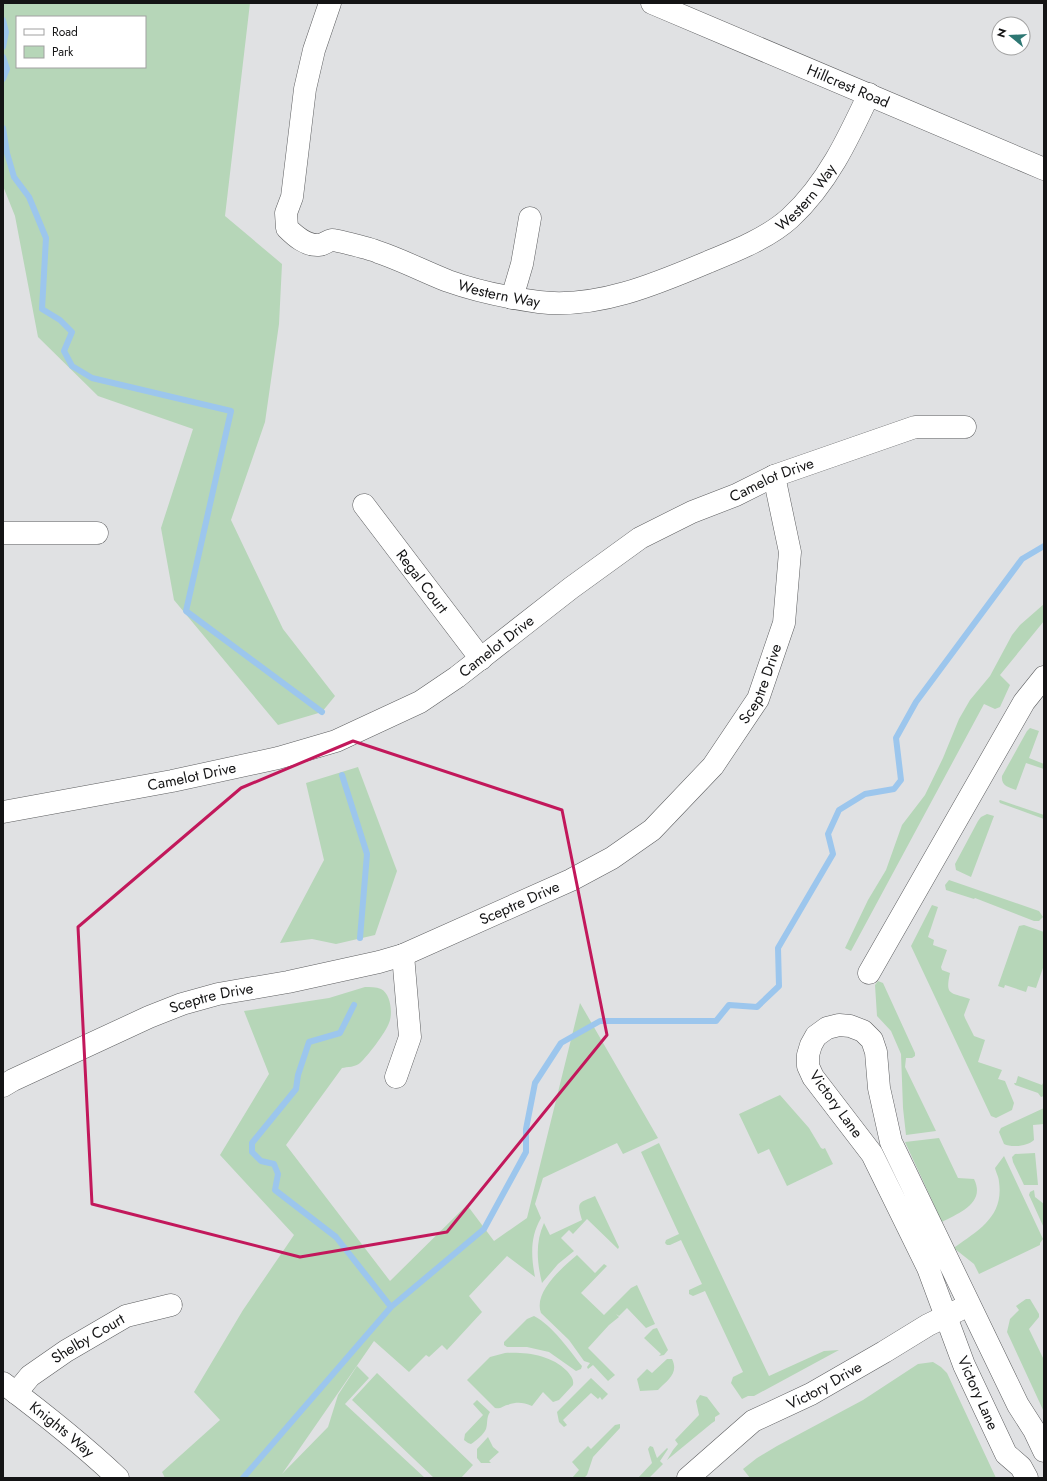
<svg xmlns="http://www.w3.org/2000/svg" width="1047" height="1481" viewBox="0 0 1047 1481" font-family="Jost,sans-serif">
<rect width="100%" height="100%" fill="#e0e1e3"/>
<path fill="#b6d6b8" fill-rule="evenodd" d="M 3,3 L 250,3 L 225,216 L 282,264 L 279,324 L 265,422 L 231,520 L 283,629 L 335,696 L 322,712 L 278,725 L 174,600 L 161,528 L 193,429 L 98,396 L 38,337 L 15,216 L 3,186 ZM 17,17 L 145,17 L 145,67 L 17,67 Z
M 1044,604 L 1044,621 L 1000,675 L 1010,685 L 1000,707 L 995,709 L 984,704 L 851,951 L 845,948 L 868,900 L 886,870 L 902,825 L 925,795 L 943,758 L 959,719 L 970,700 L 990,676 L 1012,635 L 1020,625 Z
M 1030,728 L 1039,731 L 1029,758 L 1044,764 L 1044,769 L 1026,763 L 1016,790 C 1008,787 1001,786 1002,776 L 1027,731 Z
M 358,767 L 397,871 L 375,935 L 336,944 L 312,939 L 280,943 L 324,860 L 306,783 Z
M 1000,800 L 1044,815 L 1044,819 L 1000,803 L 999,801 Z
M 987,814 L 994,816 L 971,877 L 956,870 L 955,864 L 978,821 L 981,817 Z
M 949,880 L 1039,911 L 1043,917 L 1039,921 L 1034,921 L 975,898 L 974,899 L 946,890 L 945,885 Z
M 932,905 L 938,907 L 928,937 L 934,940 L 933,945 L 947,950 L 941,967 L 942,970 L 950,973 C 945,996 950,992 970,999 L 964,1015 L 965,1018 L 974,1036 L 985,1040 L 978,1062 L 1002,1070 L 998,1079 L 1005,1081 L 1014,1103 L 1012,1110 L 996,1118 L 991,1116 L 911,946 Z
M 1024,925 L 1044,932 L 1044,965 L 1036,988 L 1028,986 L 1026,992 L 1005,985 L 1004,988 L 998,986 L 1019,926 Z
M 878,981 L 883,983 L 915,1053 L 915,1056 L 912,1058 L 906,1058 L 905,1067 L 936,1131 L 906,1135 L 903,1108 L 901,1054 L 891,1031 L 877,1016 L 875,985 Z
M 365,987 C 370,987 376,987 381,989 C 391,994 393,1014 389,1023 C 386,1032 367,1057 360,1063 C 356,1067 347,1067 342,1068 L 286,1145 L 390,1281 L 467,1205 L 494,1241 L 527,1218 L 580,1003 L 658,1138 L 623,1154 L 617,1143 L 543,1178 L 535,1204 L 541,1218 C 530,1237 531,1256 535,1277 L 507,1256 L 469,1296 L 482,1312 L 447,1350 L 442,1345 L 429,1357 L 426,1355 L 409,1372 L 374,1341 L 282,1474 L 328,1427 L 338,1395 L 357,1366 L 369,1378 L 345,1404 L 425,1478 L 165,1478 L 162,1472 L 220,1420 L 194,1392 L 243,1310 L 294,1235 L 220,1155 L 269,1074 L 244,1011 L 329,998 Z
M 1018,1076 L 1042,1085 L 1044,1081 L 1044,1096 L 1041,1097 L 1038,1093 L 1015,1085 L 1014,1083 L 1016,1083 Z
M 780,1095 L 809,1128 L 821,1148 L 823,1149 L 825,1148 L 833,1164 L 787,1186 L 769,1149 L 758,1154 L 739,1114 Z
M 1044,1108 L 1044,1124 L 1033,1125 L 1034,1140 C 1028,1146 1012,1148 1004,1144 L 999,1132 L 1001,1128 Z
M 939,1138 L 958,1178 L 974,1179 C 986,1203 959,1213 942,1222 L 905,1142 Z
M 659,1143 L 769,1376 L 824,1351 L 839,1350 L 754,1396 L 748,1396 L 742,1399 L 731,1383 L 733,1377 L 743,1372 L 705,1291 L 693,1296 L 689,1294 L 689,1290 L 702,1284 L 681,1240 L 670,1245 L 667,1245 L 665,1243 L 666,1240 L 679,1234 L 641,1152 Z
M 1035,1153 L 1038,1185 L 1039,1185 L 1024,1185 L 1013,1162 L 1012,1157 L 1015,1154 Z
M 1004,1156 L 1043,1239 L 1040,1243 L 1040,1245 L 979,1274 L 974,1264 L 955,1249 L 955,1247 C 979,1230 1004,1216 999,1182 C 999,1177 996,1173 995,1168 Z
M 1034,1190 L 1035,1197 L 1044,1204 L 1044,1228 L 1029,1195 L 1030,1192 Z
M 595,1196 L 619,1247 L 618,1249 L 587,1219 L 573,1234 L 569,1230 L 561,1238 L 574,1251 L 558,1264 L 542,1283 C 537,1262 535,1243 544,1223 L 550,1235 L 582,1220 C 576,1201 579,1203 595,1196 Z
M 577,1255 L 595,1273 L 604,1264 L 607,1266 L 581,1293 L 604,1315 L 631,1288 L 637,1285 L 655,1324 L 646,1328 L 627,1308 L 619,1316 L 616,1314 L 619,1317 L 609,1325 L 588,1348 L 615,1375 L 608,1381 L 593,1365 L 588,1369 L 587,1367 L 590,1363 L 584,1361 L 569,1340 L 541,1313 C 533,1292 563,1267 577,1255 Z
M 1026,1299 L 1030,1299 L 1039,1314 L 1039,1317 L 1029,1329 L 1044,1360 L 1044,1412 L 1007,1332 L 1010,1319 L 1019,1310 L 1016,1306 Z
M 534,1316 C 553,1326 569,1350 582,1366 L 581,1369 L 576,1371 L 549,1352 L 527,1347 L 507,1347 L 504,1345 L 504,1342 L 527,1319 Z
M 657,1328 L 668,1350 L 664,1355 L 659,1356 L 661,1354 L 644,1338 L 653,1329 Z
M 505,1353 C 527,1352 551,1355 567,1371 C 571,1376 574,1379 573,1385 L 559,1400 L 553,1402 L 543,1392 L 532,1406 C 522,1402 517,1402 507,1405 C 501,1407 501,1409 495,1408 L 467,1380 L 490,1357 Z
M 667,1359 L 672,1359 C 679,1373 668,1380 658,1390 L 640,1391 L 637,1379 L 647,1369 L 652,1373 Z
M 933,1362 L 941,1367 L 947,1373 L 996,1478 L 750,1478 L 743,1469 L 757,1458 L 777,1446 L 863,1400 L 918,1364 Z
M 377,1373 L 473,1465 L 461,1478 L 434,1478 L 352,1400 Z
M 591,1378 L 608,1394 L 602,1400 L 600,1397 L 598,1399 L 591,1393 L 563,1420 L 567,1425 L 564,1427 L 559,1422 L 557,1412 Z
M 700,1395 L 707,1397 L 720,1414 L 715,1417 L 715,1421 L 712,1423 L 667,1460 L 673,1450 L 678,1444 L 675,1440 L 699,1415 L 696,1401 Z
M 477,1400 L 490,1412 C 486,1418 488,1423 486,1429 C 484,1434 476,1441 471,1444 L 468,1443 L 464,1440 L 465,1434 L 483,1415 L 473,1404 Z
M 620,1424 L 620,1428 L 593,1457 L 587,1475 L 584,1478 L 572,1478 L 579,1470 L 572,1462 L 588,1446 L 591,1449 L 615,1425 Z
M 488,1437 L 493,1447 L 499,1452 L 489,1461 L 491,1463 L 481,1463 L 477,1458 L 477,1449 Z
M 650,1446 L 653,1447 L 657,1458 L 667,1448 L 668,1449 L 660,1461 L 663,1464 L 649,1478 L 638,1478 L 652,1463 L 648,1449 Z"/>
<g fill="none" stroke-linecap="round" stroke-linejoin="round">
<path stroke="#9cc6ed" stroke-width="6" d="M 3,20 L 6,32 L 3,47
M 3,57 L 7,69 L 3,79
M 3,128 L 7,153 L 14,177 L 29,197 L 46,238 L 42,309 L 60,320 L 72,332 L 64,351 L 72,366 L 92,378 L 231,411 L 186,611 L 322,712
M 342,775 L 367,854 L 360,938
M 354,1005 L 340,1033 L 309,1042 L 298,1075 L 296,1089 L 252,1143 L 252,1152 L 261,1161 L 274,1164 L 278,1174 L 275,1190 L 336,1237 L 391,1307
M 243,1478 L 391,1307 L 484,1229 L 526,1152 L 526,1129 L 535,1083 L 561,1043 L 600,1021 L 716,1021 L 729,1005 L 757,1007 L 779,986 L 778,948 L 833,854 L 828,834 L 839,810 L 865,794 L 894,789 L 901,780 L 896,738 L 916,702 L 1022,559 L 1044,546"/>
<g stroke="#5d5e60" stroke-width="23">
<g id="minor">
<path id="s1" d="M 330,3 L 314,50 L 305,89 L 292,197 L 286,213 L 287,228 C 295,236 306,246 319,245 C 323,245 327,241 332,240 C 336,240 372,249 378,252 C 402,260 425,272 448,281 C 476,291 510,298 539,302 C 597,309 656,284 708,262 C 735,251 768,238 790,218 C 827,184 848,139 869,94"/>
<path id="s2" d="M 652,3 L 1044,169"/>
<path d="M 512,298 L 522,264 L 530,218"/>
<path id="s3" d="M 364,505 L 481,659"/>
<path d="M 3,533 L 97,533"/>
<path id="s4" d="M 3,812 L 172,781 L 278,758 L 336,741 L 420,702 L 457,677 L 571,588 L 640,538 L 692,512 L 736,495 L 774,476 L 915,427 L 965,427"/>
<path d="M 869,973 L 1024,702 L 1044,677"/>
<path d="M 396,1077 L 410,1037 L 403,955"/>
<path id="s5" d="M 3,1086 L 13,1080 L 149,1017 L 182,1004 L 218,994 L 288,982 L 379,962 L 403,955 L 571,880 L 612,858 L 652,830 L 713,766 L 758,699 L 784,623 L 790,552 L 774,476"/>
<path id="s6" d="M 3,1383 C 43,1413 82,1444 118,1478"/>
<path id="s7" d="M 16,1393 L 30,1376 L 66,1351 L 126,1316 L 171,1305"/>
<path id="s8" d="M 688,1478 L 753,1421 L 811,1394 L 884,1352 L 928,1325 L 959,1310"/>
<path d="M 1027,1478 L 1021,1467 L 1006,1454 L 964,1365 L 928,1268 L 872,1154 L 813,1077 L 808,1066 L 808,1055 L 811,1045 L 816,1036 L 827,1028 L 839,1025 L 850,1026 L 863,1031 L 872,1040 L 876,1052 L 879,1088 L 891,1142 L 1018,1405 L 1034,1430 L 1044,1451"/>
</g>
</g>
<use href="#minor" stroke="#fff" stroke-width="22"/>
</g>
<path fill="none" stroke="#c2185b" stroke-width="3" stroke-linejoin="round" d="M 353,741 L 562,810 L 607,1035 L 447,1232 L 300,1257 L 92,1204 L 78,927 L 241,788 Z"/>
<g text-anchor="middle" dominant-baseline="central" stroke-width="4" stroke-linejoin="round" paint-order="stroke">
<g font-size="15" fill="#141415" stroke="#fff">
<text stroke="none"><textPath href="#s2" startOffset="213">Hillcrest Road</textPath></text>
<text stroke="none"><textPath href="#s1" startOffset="794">Western Way</textPath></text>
<text stroke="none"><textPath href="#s1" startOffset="458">Western Way</textPath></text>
<text stroke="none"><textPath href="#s4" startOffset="852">Camelot Drive</textPath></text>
<text stroke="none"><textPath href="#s3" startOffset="96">Regal Court</textPath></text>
<text stroke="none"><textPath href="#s4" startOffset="528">Camelot Drive</textPath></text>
<text stroke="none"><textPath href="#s5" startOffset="887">Sceptre Drive</textPath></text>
<text stroke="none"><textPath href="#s4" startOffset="192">Camelot Drive</textPath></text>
<text stroke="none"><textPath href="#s5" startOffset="551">Sceptre Drive</textPath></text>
<text stroke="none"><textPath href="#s5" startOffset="227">Sceptre Drive</textPath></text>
<text transform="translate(836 1104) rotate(54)">Victory Lane</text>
<text stroke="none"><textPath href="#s7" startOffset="91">Shelby Court</textPath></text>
<text stroke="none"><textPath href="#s8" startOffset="166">Victory Drive</textPath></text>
<text transform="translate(978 1393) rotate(66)">Victory Lane</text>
<text stroke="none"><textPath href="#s6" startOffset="75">Knights Way</textPath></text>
</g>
</g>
<rect width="1047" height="1481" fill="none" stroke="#141415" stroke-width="8"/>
<rect x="16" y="16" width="130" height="52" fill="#ffffff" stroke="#a1a1a1"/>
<rect x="24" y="29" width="20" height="6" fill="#ffffff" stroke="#a1a1a1"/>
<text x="52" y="36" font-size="12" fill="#141415">Road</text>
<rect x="24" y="46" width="20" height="12" fill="#b6d6b8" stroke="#a1a1a1"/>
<text x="52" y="56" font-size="12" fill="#141415">Park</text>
<g transform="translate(1011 36) rotate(288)"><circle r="19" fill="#ffffff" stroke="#a1a1a1"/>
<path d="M0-3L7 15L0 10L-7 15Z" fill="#2d7773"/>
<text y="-6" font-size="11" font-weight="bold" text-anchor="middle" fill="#141415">N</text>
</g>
</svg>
